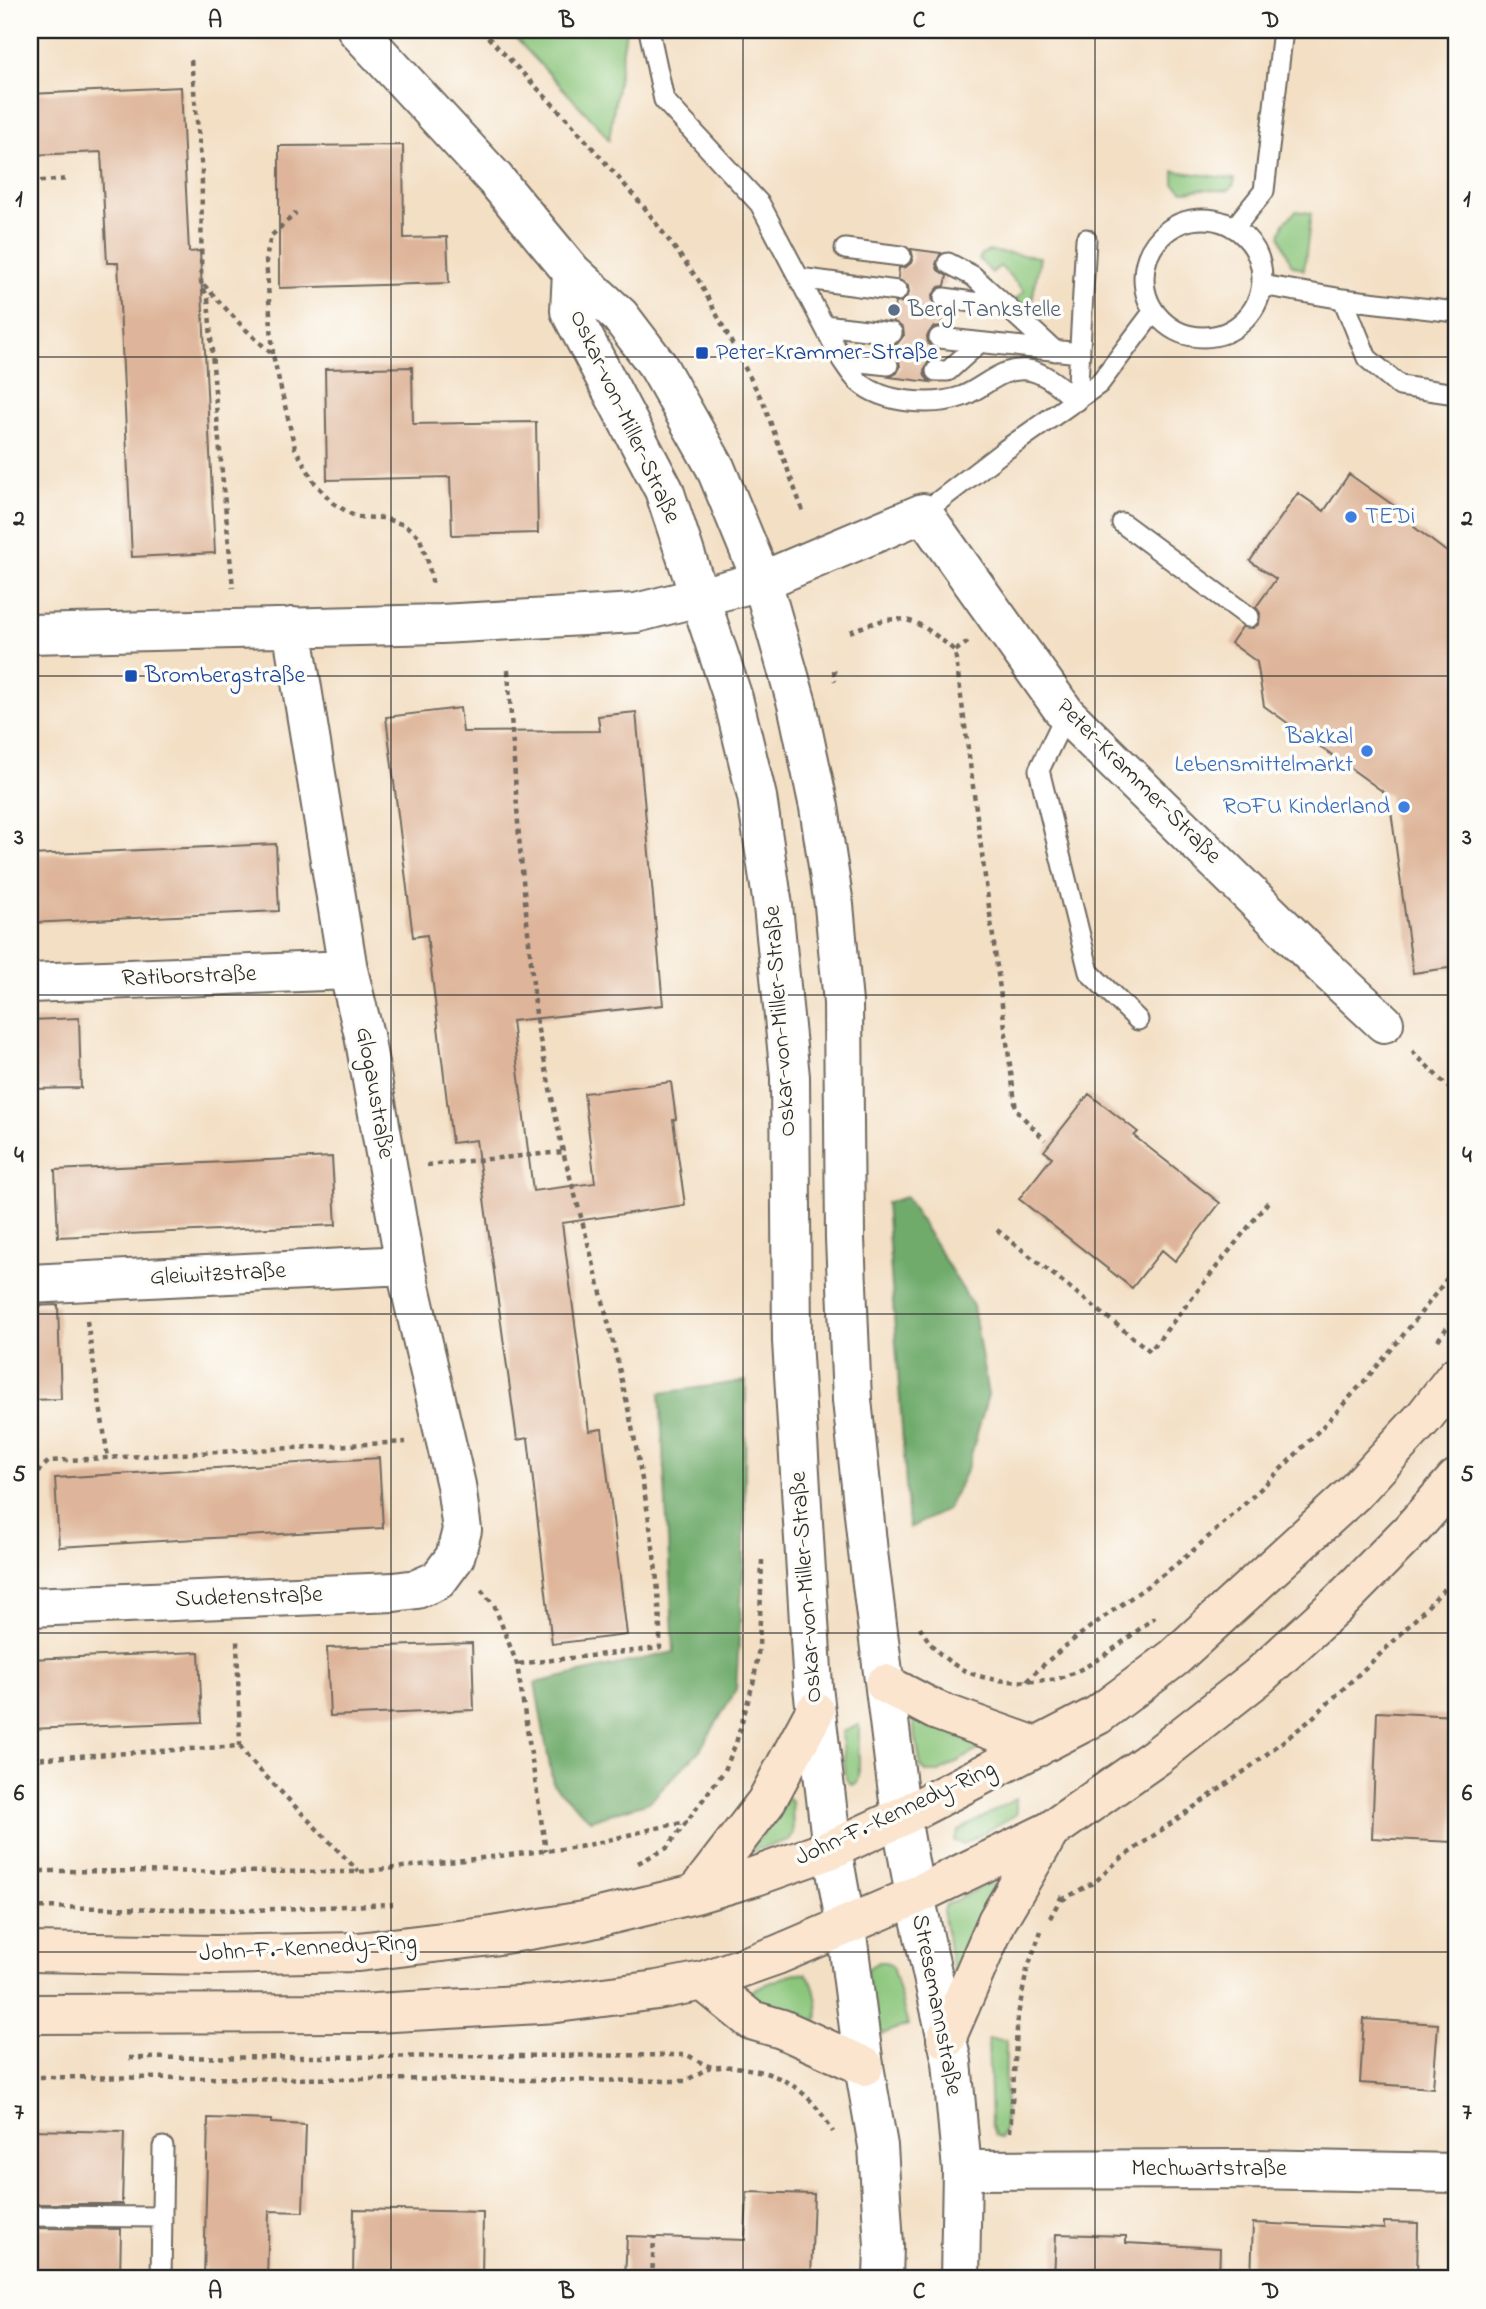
<svg xmlns="http://www.w3.org/2000/svg" width="1486" height="2309" viewBox="0 0 1486 2309" font-family="'Indie Flower',sans-serif">
<rect width="100%" height="100%" fill="#fdfcf7"/>
<filter id="ink" filterUnits="userSpaceOnUse"><feTurbulence type="fractalNoise" baseFrequency=".0143" numOctaves="2"/><feDisplacementMap in="SourceGraphic" scale="14" xChannelSelector="R" yChannelSelector="G"/><feConvolveMatrix kernelMatrix="1 2 1 2 8 2 1 2 1" color-interpolation-filters="sRGB"/></filter>
<filter id="wash" filterUnits="userSpaceOnUse"><feTurbulence type="fractalNoise" baseFrequency=".00686" numOctaves="4" result="noise"/><feDisplacementMap in="SourceGraphic" scale="28" xChannelSelector="R" yChannelSelector="G"/><feGaussianBlur stdDeviation="1.57" result="paint"/><feColorMatrix in="noise" values="0 0 0 0 0 0 0 0 0 0 0 0 0 0 0 0 0 1.4 0 .05"/><feComposite in="paint" operator="in"/></filter>
<g filter="url(#wash)">
<rect width="100%" height="100%" fill="#f3dfc4"/>
<path fill="#8bc67c" stroke="#5b7854" stroke-width="2" d="M 508,30 L 626,30 L 609,140 L 599,127 Z
M 1174,171 L 1235,179 C 1233,196 1220,190 1207,189 C 1199,189 1191,191 1183,191 L 1174,184 Z
M 1296,211 L 1311,213 L 1304,270 L 1291,264 L 1280,235 L 1284,223 Z
M 989,251 L 1040,257 L 1030,312 L 1016,299 L 1024,291 L 1000,266 L 992,273 L 979,259 L 982,254 Z
M 912,1716 L 983,1747 L 939,1772 L 926,1772 L 921,1767 Z
M 859,1725 L 859,1778 L 857,1783 L 852,1785 L 846,1779 L 842,1732 Z
M 788,1798 L 792,1801 L 793,1834 L 789,1840 L 749,1852 Z
M 1015,1799 L 1017,1814 L 964,1844 L 954,1841 L 958,1831 Z
M 990,1883 L 994,1885 L 995,1890 L 954,1981 L 943,1910 L 946,1905 Z
M 878,1962 L 886,1962 L 892,1966 L 908,2025 L 876,2036 L 866,1970 Z
M 795,1973 L 806,1974 C 816,1983 821,2015 815,2027 L 750,2001 L 750,1993 L 756,1988 Z
M 988,2039 L 1006,2040 L 1005,2127 L 1001,2138 L 995,2135 L 991,2123 Z"/>
<path fill="#70ab6c" stroke="#4e6b4c" stroke-width="2" d="M 906,1197 L 973,1306 L 988,1395 L 967,1469 L 947,1510 L 909,1528 L 886,1203 Z
M 746,1381 L 744,1554 L 736,1690 L 700,1750 L 649,1802 L 590,1820 L 553,1784 L 535,1683 L 674,1652 L 660,1393 Z"/>
<g id="blocks">
<path fill="#deb59a" d="M 181,87 L 189,252 L 200,251 L 215,553 L 132,557 L 118,263 L 107,263 L 101,152 L 30,155 L 30,94 Z
M 403,145 L 404,238 L 447,237 L 449,283 L 279,288 L 279,146 Z
M 911,249 L 941,253 L 936,264 L 938,270 L 947,276 L 945,286 L 939,287 L 932,296 L 933,303 L 943,310 L 941,326 L 933,327 L 927,336 L 928,344 L 938,350 L 937,359 L 929,361 L 924,370 L 925,376 L 930,382 L 889,377 L 897,373 L 900,367 L 899,359 L 890,353 L 890,345 L 897,344 L 904,335 L 903,328 L 893,321 L 895,303 L 902,302 L 909,293 L 908,286 L 898,279 L 899,268 L 906,267 L 911,263 L 913,257 Z
M 412,367 L 413,424 L 536,422 L 538,533 L 452,535 L 450,477 L 327,480 L 325,369 Z
M 1349,474 L 1417,522 L 1414,527 L 1456,559 L 1456,967 L 1413,973 L 1389,796 L 1264,706 L 1257,662 L 1231,643 L 1242,627 L 1253,628 L 1259,624 L 1260,613 L 1256,607 L 1276,579 L 1250,561 L 1298,493 L 1324,511 Z
M 460,708 L 463,732 L 600,731 L 598,716 L 636,712 L 663,1005 L 512,1021 L 533,1191 L 595,1183 L 584,1093 L 671,1082 L 676,1119 L 673,1120 L 685,1205 L 562,1223 L 589,1431 L 602,1429 L 627,1635 L 552,1644 L 528,1438 L 517,1440 L 476,1140 L 452,1143 L 427,935 L 413,937 L 386,717 Z
M 276,844 L 279,911 L 30,923 L 30,855 Z
M 79,1018 L 81,1088 L 30,1089 L 30,1020 Z
M 1089,1094 L 1138,1132 L 1134,1136 L 1220,1203 L 1175,1261 L 1162,1250 L 1132,1288 L 1019,1199 L 1052,1157 L 1044,1151 Z
M 332,1157 L 336,1225 L 58,1237 L 55,1170 Z
M 58,1305 L 61,1399 L 30,1400 L 30,1306 Z
M 379,1458 L 383,1528 L 59,1547 L 55,1478 Z
M 472,1643 L 474,1710 L 330,1716 L 327,1648 Z
M 199,1652 L 202,1722 L 30,1729 L 30,1659 Z
M 1377,1712 L 1456,1716 L 1453,1842 L 1372,1838 Z
M 1364,2019 L 1438,2024 L 1433,2088 L 1360,2083 Z
M 208,2118 L 271,2120 L 271,2123 L 306,2125 L 303,2212 L 269,2211 L 267,2279 L 204,2279 Z
M 30,2130 L 124,2132 L 122,2204 L 30,2204 Z
M 747,2192 L 814,2194 L 811,2279 L 625,2279 L 627,2236 L 745,2240 Z
M 354,2209 L 483,2212 L 482,2279 L 353,2279 Z
M 1384,2222 L 1418,2223 L 1417,2279 L 1251,2278 L 1253,2223 L 1384,2229 Z
M 30,2228 L 121,2229 L 120,2279 L 30,2279 Z
M 1056,2234 L 1126,2236 L 1126,2243 L 1220,2248 L 1219,2279 L 1054,2279 Z"/>
</g>
</g>
<g filter="url(#ink)">
<use href="#blocks" fill-opacity="0" stroke="#716a61" stroke-width="2"/>
<g fill="none" stroke-linecap="round" stroke-linejoin="round">
<g stroke="#716a61" stroke-width="23">
<path id="service" d="M 649,30 L 664,100 L 760,204 L 842,360 C 847,367 852,376 859,382 C 883,403 933,407 963,396 C 985,387 1001,367 1027,370 C 1046,372 1063,390 1077,401
M1144 278a59 59 0 1 1 118 0a59 59 0 1 1-118 0Z
M 1234,228 L 1264,191 L 1283,30
M 845,249 L 901,256
M 948,263 L 973,276 L 1055,351
M 799,278 L 897,291
M 1262,285 L 1343,299 L 1367,358 L 1400,386 L 1456,394
M 944,298 L 1008,307
M 1343,299 L 1456,312
M 824,325 L 892,333
M 939,338 L 1080,353
M 842,360 L 888,365
M 936,371 L 948,371 L 979,343
M 1077,401 L 1086,239
M 923,513 L 1005,450 L 1099,384 L 1154,311
M 1122,523 L 1249,617
M 1066,714 L 1039,770 L 1089,972 L 1138,1020
M 30,2216 L 162,2217
M 161,2279 L 163,2147"/>
</g>
<g stroke="#716a61" stroke-width="42">
<path id="minor" d="M 357,30 L 495,179 L 572,272 L 620,316 L 658,366 L 715,467 L 762,581 L 797,704 L 819,807 L 834,905 L 843,1003 L 845,1239 L 852,1400 L 868,1552 L 901,1817
M 572,272 L 570,311 L 664,490 L 733,698 L 757,797 L 773,906 L 790,1077 L 792,1341 L 813,1687 L 832,1849
M 30,634 L 441,624 L 636,613 L 762,581 L 923,513 L 1066,714 L 1325,968 L 1384,1023
M 30,983 L 348,970
M 30,1284 L 405,1265
M 30,1607 L 394,1592 L 417,1589 L 438,1580 L 455,1557 L 462,1530 L 456,1485 L 405,1265 L 364,1035 L 348,970 L 292,627
M 962,2170 L 1253,2169 L 1456,2173"/>
</g>
<g stroke="#716a61" stroke-width="42">
<path id="tertiary" d="M 901,1817 L 915,1896 L 952,2062 L 962,2170 L 960,2279
M 832,1849 L 846,1927 L 864,2066 L 878,2146 L 884,2246 L 883,2279"/>
</g>
<g stroke="#716a61" stroke-width="42">
<path id="secondary" d="M 885,1684 L 935,1710 L 1038,1747
M 695,1894 L 766,1802 L 815,1711
M 30,1952 L 216,1955 L 358,1952 L 492,1936 L 583,1921 L 695,1894 L 756,1876 L 832,1849 L 901,1817 L 1098,1715 L 1174,1658 L 1354,1493 L 1425,1416 L 1456,1376
M 703,1981 L 751,2020 L 782,2029 L 864,2066
M 30,2014 L 375,2013 L 557,2003 L 657,1990 L 703,1981 L 777,1955 L 915,1896 L 1050,1831 L 1156,1757 L 1258,1677 L 1339,1603 L 1411,1530 L 1456,1479
M 946,2039 L 997,1921 L 1050,1831"/>
</g>
<path stroke="#716a61" stroke-width="4.5" stroke-dasharray="5 5" stroke-linecap="butt" d="M 481,30 L 568,120 L 644,207 L 699,281 L 763,402 L 804,514
M 191,60 L 202,171 L 201,282 L 208,299 L 218,430 L 233,588
M 30,182 L 69,179
M 204,285 L 242,326 L 273,355 L 295,448 L 315,483 L 333,503 L 356,517 L 383,518 L 405,525 L 419,536 L 428,562 L 433,586
M 273,354 L 266,259 L 271,236 L 296,213
M 850,632 C 901,610 914,616 955,651
M 968,642 L 955,651 L 1016,1110 L 1045,1140
M 508,670 L 519,838 L 537,1025 L 563,1152
M 834,670 L 835,681
M 1412,1051 L 1456,1095
M 427,1165 L 563,1152 C 591,1251 617,1351 637,1452 C 649,1517 661,1583 660,1648 L 517,1664
M 997,1230 L 1150,1351 L 1268,1202
M 87,1321 L 108,1458
M 1438,1340 L 1456,1315
M 30,1479 L 49,1461 L 406,1442
M 481,1590 L 494,1605 L 517,1664 L 546,1851
M 920,1627 C 944,1672 986,1684 1034,1681 C 1042,1680 1052,1681 1060,1678 C 1096,1666 1126,1639 1155,1617
M 1027,1681 C 1075,1631 1137,1598 1190,1553 C 1288,1468 1380,1372 1456,1266
M 240,1746 L 248,1758 L 359,1872
M 30,1759 L 240,1746 L 237,1639
M 638,1863 L 667,1848 L 725,1770 L 736,1743 L 754,1680 L 759,1647 L 762,1560
M 30,1871 L 359,1872 L 579,1847 C 616,1839 650,1828 688,1822
M 1062,1900 L 1096,1881 L 1119,1860 L 1245,1771 L 1309,1721 L 1395,1640 L 1456,1577
M 30,1907 L 253,1910 L 393,1904
M 1050,1918 L 1064,1892
M 129,2058 L 687,2055 C 695,2059 704,2065 712,2067 C 719,2068 727,2066 734,2067 C 783,2072 809,2090 833,2132
M 30,2077 L 685,2081 L 710,2067
M 1010,2132 L 1018,2015 L 1027,1970 L 1041,1931
M 652,2279 L 654,2238"/>
<use href="#service" stroke="#fff" stroke-width="19"/>
<use href="#minor" stroke="#fff" stroke-width="38"/>
<use href="#tertiary" stroke="#fff" stroke-width="38"/>
<use href="#secondary" stroke="#fbe5cf" stroke-width="38"/>
</g>
</g>
<path fill="none" stroke="#2b2b2b" stroke-width="2" stroke-opacity="0.55" d="M 391,30 L 391,2279M 743,30 L 743,2279M 1095,30 L 1095,2279M 30,357 L 1456,357M 30,676 L 1456,676M 30,995 L 1456,995M 30,1314 L 1456,1314M 30,1633 L 1456,1633M 30,1952 L 1456,1952"/>
<circle fill="#5c6f8a" stroke="#fdfcf7" stroke-width="2.5" cx="894" cy="310" r="7"/>
<g fill="#1a4fb4" stroke="#fdfcf7" stroke-width="2.5">
<rect x="695" y="346" width="14" height="14" rx="3.5"/>
<rect x="124" y="669" width="14" height="14" rx="3.5"/>
</g>
<g fill="#3f7fe0" stroke="#fdfcf7" stroke-width="2.5">
<circle cx="1351" cy="517" r="7"/>
<circle cx="1367" cy="751" r="7"/>
<circle cx="1404" cy="807" r="7"/>
</g>
<g text-anchor="middle" dominant-baseline="central" stroke-width="7" stroke-linejoin="round" paint-order="stroke">
<g font-size="24" fill="#4e5e75" stroke="#fdfcf7" text-anchor="start">
<text x="908" y="310">Bergl Tankstelle</text>
</g>
<g font-size="24" fill="#164399" stroke="#fdfcf7" text-anchor="start">
<text x="716" y="353">Peter-Krammer-Straße</text>
<text x="145" y="676">Brombergstraße</text>
</g>
<g font-size="24" fill="#2b2b2b" stroke="#fdfcf7">
<text transform="translate(624 417) rotate(65)">Oskar-von-Miller-Straße</text>
<text transform="translate(1138 782) rotate(45)">Peter-Krammer-Straße</text>
<text transform="translate(189 977) rotate(-2)">Ratiborstraße</text>
<text transform="translate(781 1021) rotate(-94)">Oskar-von-Miller-Straße</text>
<text transform="translate(374 1093) rotate(80)">Glogaustraße</text>
<text transform="translate(218 1275) rotate(-3)">Gleiwitzstraße</text>
<text transform="translate(807 1587) rotate(-94)">Oskar-von-Miller-Straße</text>
<text transform="translate(249 1598) rotate(-2)">Sudetenstraße</text>
<text transform="translate(896 1814) rotate(-25)">John-F.-Kennedy-Ring</text>
<text transform="translate(308 1949) rotate(-3)">John-F.-Kennedy-Ring</text>
<text transform="translate(936 2005) rotate(79)">Stresemannstraße</text>
<text x="1209" y="2169">Mechwartstraße</text>
</g>
<g font-size="24" fill="#366cbe" stroke="#fdfcf7" text-anchor="end">
<text x="1365" y="517" text-anchor="start">TEDi</text>
<text x="1353" y="737">Bakkal<tspan x="1353" dy="28">Lebensmittelmarkt</tspan></text>
<text x="1390" y="807">ROFU Kinderland</text>
</g>
</g>
<rect width="1486" height="2309" fill="none" stroke="#fdfcf7" stroke-width="77"/>
<rect x="38" y="38" width="1410" height="2232" fill="none" stroke="#2b2b2b" stroke-width="2.5"/>
<g font-size="23" text-anchor="middle" font-weight="bold" fill="#2b2b2b">
<text x="215" y="27">A</text>
<text x="567" y="27">B</text>
<text x="919" y="27">C</text>
<text x="1271" y="27">D</text>
<text x="19" y="206">1</text>
<text x="1467" y="206">1</text>
<text x="19" y="525">2</text>
<text x="1467" y="525">2</text>
<text x="19" y="844">3</text>
<text x="1467" y="844">3</text>
<text x="19" y="1162">4</text>
<text x="1467" y="1162">4</text>
<text x="19" y="1481">5</text>
<text x="1467" y="1481">5</text>
<text x="19" y="1800">6</text>
<text x="1467" y="1800">6</text>
<text x="19" y="2119">7</text>
<text x="1467" y="2119">7</text>
<text x="215" y="2298">A</text>
<text x="567" y="2298">B</text>
<text x="919" y="2298">C</text>
<text x="1271" y="2298">D</text>
</g>
</svg>
